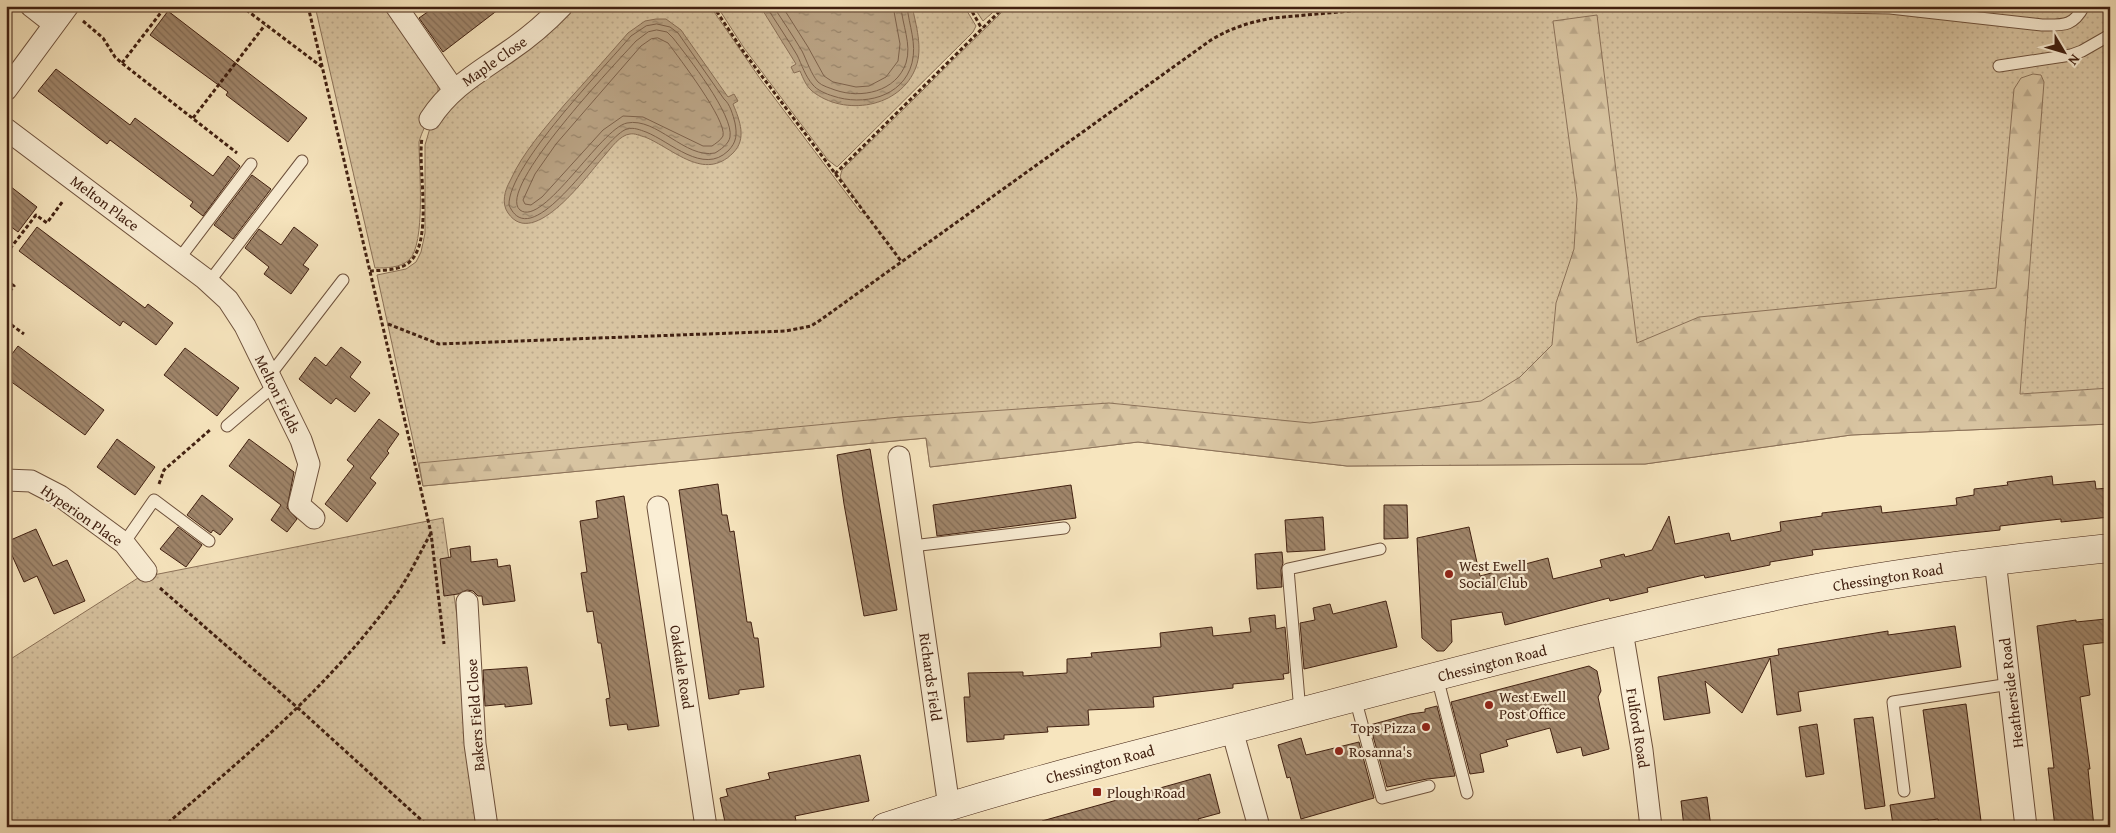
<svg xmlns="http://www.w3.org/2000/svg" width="2116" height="833" viewBox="0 0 2116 833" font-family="'Gentium Book Plus',serif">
<defs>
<pattern id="grass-dots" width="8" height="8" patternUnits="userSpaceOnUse" patternTransform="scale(1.25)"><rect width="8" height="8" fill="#d8c4a1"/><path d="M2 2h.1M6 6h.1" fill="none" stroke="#bba88a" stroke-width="1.8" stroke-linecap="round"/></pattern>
<pattern id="forest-firs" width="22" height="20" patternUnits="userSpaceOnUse" patternTransform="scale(1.25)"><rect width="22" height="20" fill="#d8c4a1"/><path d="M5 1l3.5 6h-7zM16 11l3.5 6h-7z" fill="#bba88a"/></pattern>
<pattern id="water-ripples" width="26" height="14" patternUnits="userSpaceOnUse" patternTransform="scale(1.25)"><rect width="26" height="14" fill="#b9a283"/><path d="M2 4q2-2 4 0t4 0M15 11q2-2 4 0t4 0" fill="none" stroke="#98846a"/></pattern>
<pattern id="building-back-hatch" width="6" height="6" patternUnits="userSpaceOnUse" patternTransform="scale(1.25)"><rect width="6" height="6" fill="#a0866b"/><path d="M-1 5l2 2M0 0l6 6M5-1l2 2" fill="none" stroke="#846d57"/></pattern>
</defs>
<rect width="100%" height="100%" fill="#f7e5be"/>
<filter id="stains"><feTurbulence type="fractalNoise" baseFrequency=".004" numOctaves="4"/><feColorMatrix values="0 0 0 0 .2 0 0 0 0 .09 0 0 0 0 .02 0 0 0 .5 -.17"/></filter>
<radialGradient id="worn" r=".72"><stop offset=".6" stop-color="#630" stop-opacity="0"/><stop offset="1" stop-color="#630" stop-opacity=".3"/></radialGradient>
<path fill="url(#grass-dots)" stroke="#8c7259" d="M 315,6 L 387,6 L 438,84 C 440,104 424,123 419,142 C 419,168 426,244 409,260 C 400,268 386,268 375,268 Z
M 570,6 L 710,6 L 761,80 L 861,213 L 863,210 L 840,177 L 842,170 L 1008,6 L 2110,6 L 2110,424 L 1851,435 L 1645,464 L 1347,466 L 1138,442 L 930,467 L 926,438 L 423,486 L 377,275 L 406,269 L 416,262 L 421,252 L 425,233 L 425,145 L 430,128 L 451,101 Z
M 717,6 L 964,6 L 976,26 L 973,32 L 837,167 L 828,160 L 744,48 Z
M 973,6 L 1000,6 L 983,21 Z
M 443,518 L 487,827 L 6,827 L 6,662 L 138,578 Z"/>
<path fill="url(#forest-firs)" stroke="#8c7259" d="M 1597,15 L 1637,343 L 1699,317 L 1996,288 L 2014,89 L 2021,78 L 2033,74 L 2041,75 L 2044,82 L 2020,394 L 2110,388 L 2110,424 L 1851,435 L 1645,464 L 1347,466 L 1138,442 L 930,467 L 926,438 L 423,486 L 419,463 L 900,417 L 1109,403 L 1310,423 L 1481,401 L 1520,377 L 1552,345 L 1556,303 L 1574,249 L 1577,199 L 1553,21 Z"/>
<path fill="url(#water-ripples)" stroke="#896e55" d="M 760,6 L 912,6 C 916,25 923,48 916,67 C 901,108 844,117 812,91 C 806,86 803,78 800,71 L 794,73 L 791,67 L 796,64 Z
M 656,19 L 666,19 L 681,30 L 728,97 L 734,94 L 738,101 L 733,104 C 740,121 747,139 733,153 C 704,182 674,149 645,137 C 640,136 635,133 630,134 C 620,135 611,148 605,155 C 588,174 534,251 508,213 C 501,203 505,190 510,181 C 523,152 545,128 565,104 C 586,81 607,57 628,33 L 645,21 Z"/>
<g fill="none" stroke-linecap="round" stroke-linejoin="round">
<path stroke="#7d614a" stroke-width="1" d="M 766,6 C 776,22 787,38 797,55 C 802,65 805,76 813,85 C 817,90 826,94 833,96 C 862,106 903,98 912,63 C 917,43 909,26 907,6
M 773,6 C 783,21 793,36 802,51 C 807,61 811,74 818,82 C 822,86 830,88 835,90 C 861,99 896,92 906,63 C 912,44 902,25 901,6
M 782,6 L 808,47 L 824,76 L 833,82 L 856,87 L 869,86 L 886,77 L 898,61 L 900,44 L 893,6
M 657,24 L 670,27 L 678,33 L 724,99 C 730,104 733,115 735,123 C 737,134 737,142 728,151 C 703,175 671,142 646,132 C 640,130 634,127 627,129 C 603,136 532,259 509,205 C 508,166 603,69 631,36 L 646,26 Z
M 657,30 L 667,32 L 673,38 C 687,56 734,115 730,137 C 729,144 720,150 715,153 C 685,159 657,117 627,123 C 601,128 543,228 520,210 C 495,189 618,61 636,41 L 648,32 Z
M 658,38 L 668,43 C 679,58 727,120 723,136 C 721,140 715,144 712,146 L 703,146 L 643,117 L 623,116 L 603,130 L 542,197 L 531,205 L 525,204 L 523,200 L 535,174 L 556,144 L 641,46 L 651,39 Z"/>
</g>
<path fill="url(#building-back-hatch)" stroke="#412011" d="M 436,6 L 503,6 L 443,52 L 419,18 Z
M 168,11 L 307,118 L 288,142 L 226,95 L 228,92 L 150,35 Z
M 56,69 L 130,125 L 135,118 L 213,176 L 228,156 L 240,166 L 203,216 L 190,206 L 193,202 L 110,140 L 107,144 L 38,91 Z
M 252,175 L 271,189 L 233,239 L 214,225 Z
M 6,183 L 37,207 L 18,232 L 6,223 Z
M 37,227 L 145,308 L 148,304 L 173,323 L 156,345 L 123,321 L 120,326 L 19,251 Z
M 294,227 L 318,245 L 303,265 L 309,269 L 291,294 L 264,274 L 269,267 L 245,248 L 259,229 L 281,245 Z
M 18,346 L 104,410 L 85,435 L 6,378 L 6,362 Z
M 341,347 L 361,362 L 350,377 L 370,393 L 355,412 L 336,398 L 331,404 L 299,379 L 315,357 L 326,366 Z
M 185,348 L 239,388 L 217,416 L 164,375 Z
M 379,419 L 399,434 L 387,451 L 389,453 L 370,478 L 376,483 L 347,522 L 325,504 L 354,466 L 347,460 Z
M 117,439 L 155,467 L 135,495 L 97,467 Z
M 249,439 L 294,472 L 287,508 L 297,519 L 287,532 L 271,520 L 281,505 L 229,466 Z
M 870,449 L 897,610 L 864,616 L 844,504 L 837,455 Z
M 2052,476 L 2053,485 L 2095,481 L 2096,489 L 2110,488 L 2110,517 L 2061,522 L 2061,519 L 2034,522 L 2000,526 L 2000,530 L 1812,550 L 1813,555 L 1770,562 L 1770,565 L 1705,578 L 1704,575 L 1647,588 L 1648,592 L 1610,601 L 1609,598 L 1505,625 L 1502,612 L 1451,620 L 1452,642 L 1444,651 L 1437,651 L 1422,638 L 1417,538 L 1469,527 L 1480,576 L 1548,558 L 1553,579 L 1602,567 L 1600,560 L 1624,554 L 1625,557 L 1652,550 L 1669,516 L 1675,544 L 1729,533 L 1731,541 L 1781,531 L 1780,522 L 1822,516 L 1822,513 L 1881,506 L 1882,513 L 1957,505 L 1956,498 L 1974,495 L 1974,489 L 2008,485 L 2007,482 Z
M 718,484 L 722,515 L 727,515 L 730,532 L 734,531 L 747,622 L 751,622 L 754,638 L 758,638 L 764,687 L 739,690 L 739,694 L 709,699 L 679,490 Z
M 1071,485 L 1076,518 L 937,536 L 933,505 Z
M 202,495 L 233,519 L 220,535 L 213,530 L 211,533 L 187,515 Z
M 624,496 L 659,726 L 628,730 L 627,724 L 610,726 L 606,699 L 610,698 L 601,643 L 598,643 L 593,611 L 587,612 L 581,573 L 587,572 L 580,521 L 598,518 L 596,501 Z
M 1384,505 L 1407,505 L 1408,538 L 1384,539 Z
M 1323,517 L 1325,550 L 1287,552 L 1285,520 Z
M 178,527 L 202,545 L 186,567 L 160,549 Z
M 36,529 L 53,566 L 67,560 L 85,601 L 54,614 L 37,576 L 24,582 L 6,542 Z
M 470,546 L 471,562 L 497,559 L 498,567 L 510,565 L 515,601 L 483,605 L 482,596 L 478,596 L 473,591 L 467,590 L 458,594 L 444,596 L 440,559 L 451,557 L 450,549 Z
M 1282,552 L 1283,563 L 1281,570 L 1282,587 L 1257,589 L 1255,554 Z
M 1386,601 L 1397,647 L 1304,669 L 1300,623 L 1315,620 L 1313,608 L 1330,604 L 1333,614 Z
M 1275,615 L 1276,629 L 1285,627 L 1289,673 L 1283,674 L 1284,679 L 1233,684 L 1233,688 L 1153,697 L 1154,707 L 1088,710 L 1089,725 L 1047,727 L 1048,732 L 1004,735 L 1004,739 L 967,742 L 964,697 L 970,697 L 968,673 L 1023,672 L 1023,676 L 1067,673 L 1067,659 L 1092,657 L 1091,653 L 1161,647 L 1160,633 L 1212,627 L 1213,636 L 1251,632 L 1249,618 Z
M 2106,619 L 2109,642 L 2083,645 L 2090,695 L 2080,697 L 2090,769 L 2088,769 L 2094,827 L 2055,827 L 2048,768 L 2054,768 L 2037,626 L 2076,620 L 2076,622 Z
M 1955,626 L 1961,667 L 1798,692 L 1801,711 L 1777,715 L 1770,658 L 1742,713 L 1705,681 L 1710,713 L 1664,720 L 1658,677 L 1779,655 L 1778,649 L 1888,631 L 1888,635 Z
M 1589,666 L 1597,671 L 1601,691 L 1598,697 L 1609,749 L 1583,756 L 1581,747 L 1557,753 L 1550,728 L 1506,740 L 1508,746 L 1480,754 L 1484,772 L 1470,774 L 1451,702 Z
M 527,667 L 532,704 L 505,707 L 505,704 L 485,706 L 483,670 Z
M 1966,704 L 1981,821 L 1939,827 L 1938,819 L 1893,825 L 1890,805 L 1935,798 L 1923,710 Z
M 1437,706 L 1455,776 L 1427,779 L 1387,787 L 1370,725 L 1410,714 L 1425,712 L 1425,709 Z
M 1873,717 L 1885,806 L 1865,809 L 1854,719 Z
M 1817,724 L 1824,774 L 1806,777 L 1799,727 Z
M 1301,738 L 1306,755 L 1359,742 L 1374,798 L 1301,819 L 1290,777 L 1287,778 L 1278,745 Z
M 860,755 L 869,801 L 795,816 L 796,821 L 767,827 L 726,827 L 720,798 L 728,796 L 726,789 L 770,779 L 768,773 Z
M 1210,774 L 1220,813 L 1198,819 L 1200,827 L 1043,827 L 1042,821 Z
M 1707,797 L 1711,827 L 1684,827 L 1681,801 Z"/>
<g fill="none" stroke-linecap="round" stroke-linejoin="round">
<g stroke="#6e513c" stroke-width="13">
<path id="lane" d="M 1781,6 L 1890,8 L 2042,25 C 2063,25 2073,27 2084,6
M 2109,6 L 2110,6
M 1999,66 L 2071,55 L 2082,51 L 2110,35
M 179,259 L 251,164
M 209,282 L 302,161
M 270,375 L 343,280
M 227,426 L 275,385
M 124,543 L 154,500 L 209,541
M 912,546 L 1064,528
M 1437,677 L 1467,793
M 1355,698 L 1382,798 L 1429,786
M 1300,712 L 1288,569 L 1380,549
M 1904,791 L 1893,702 L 2010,684"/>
</g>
<g stroke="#6e513c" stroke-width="23">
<path id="street" d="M 31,6 L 54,24
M 396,6 L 454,90
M 6,90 L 68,6
M 430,119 C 451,87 478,73 509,51 C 528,38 546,23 562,6
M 6,129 L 204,278 L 228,300 L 245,326 L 301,440 L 309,464 L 299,505 L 314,518
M 899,457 L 949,807
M 6,480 L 31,481 L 60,496 L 124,543 L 146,571
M 658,507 L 706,827
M 1995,560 L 2026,827
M 467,602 L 475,744 L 487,827
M 1622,631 L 1642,750 L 1651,827
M 1232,730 L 1259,827"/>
</g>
<g stroke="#412011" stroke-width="29">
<path id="secondary" d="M 885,827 C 1025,780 1169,747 1311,709 C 1464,669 1617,629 1772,597 C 1883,573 1997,560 2110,548"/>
</g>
<path stroke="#412011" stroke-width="3" stroke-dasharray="4 2.5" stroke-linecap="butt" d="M 241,6 L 322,67
M 308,6 L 431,533 L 444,644
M 713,6 L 743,51 L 901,261
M 969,6 L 982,29
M 83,21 L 103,38 L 115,57 L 123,64 L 237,153
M 122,63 L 166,6
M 193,118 L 265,25
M 835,174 L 1005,6
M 6,254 L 36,215 L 47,223 L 63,201
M 370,271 C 382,270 396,271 407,264 C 435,245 417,169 422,138
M 6,280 L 14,286 L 6,296
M 6,321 L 24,334
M 388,324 L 439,344 L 786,331 L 811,326 L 819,321 L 1211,40 C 1231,28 1250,22 1273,18 L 1405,6
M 159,484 L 164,470 L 210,430
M 160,588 L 298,708 L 429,827
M 163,827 C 246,756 330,686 395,596 C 409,577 419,554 431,533"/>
<use href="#lane" stroke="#faeed5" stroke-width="11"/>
<use href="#street" stroke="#faeed5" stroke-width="21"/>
<use href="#secondary" stroke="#faeed5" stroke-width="28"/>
</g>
<g fill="#8f2418" stroke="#faeed5" stroke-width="2">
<circle cx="1449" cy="574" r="5"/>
<circle cx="1489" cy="705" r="5"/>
<circle cx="1426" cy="727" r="5"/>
<circle cx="1339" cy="751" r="5"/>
<rect x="1092" y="787" width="10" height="10" rx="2.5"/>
</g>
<g text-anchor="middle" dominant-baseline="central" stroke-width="4.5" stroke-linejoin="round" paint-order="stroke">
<g font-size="15" fill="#412011" stroke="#faeed5">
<text transform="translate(494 61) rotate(-35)">Maple Close</text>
<text transform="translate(105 203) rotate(37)">Melton Place</text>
<text transform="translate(278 394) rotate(64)">Melton Fields</text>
<text transform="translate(82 515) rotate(35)">Hyperion Place</text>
<text transform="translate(1888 577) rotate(-9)">Chessington Road</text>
<text transform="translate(1492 663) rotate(-14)">Chessington Road</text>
<text transform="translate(682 667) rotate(81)">Oakdale Road</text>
<text transform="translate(931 677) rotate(82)">Richards Field</text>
<text transform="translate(2011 693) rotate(-97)">Heatherside Road</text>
<text transform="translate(475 715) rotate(-94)">Bakers Field Close</text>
<text transform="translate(1638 728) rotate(81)">Fulford Road</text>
<text transform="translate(1100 764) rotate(-15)">Chessington Road</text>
</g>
<g font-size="15" fill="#412011" stroke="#faeed5" text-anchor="start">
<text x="1459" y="565">West Ewell<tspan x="1459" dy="17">Social Club</tspan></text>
<text x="1499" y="696">West Ewell<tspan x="1499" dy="17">Post Office</tspan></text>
<text x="1416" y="727" text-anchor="end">Tops Pizza</text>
<text x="1349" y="751">Rosanna's</text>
<text x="1107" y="792">Plough Road</text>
</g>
</g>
<rect width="2116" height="833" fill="none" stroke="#f7e5be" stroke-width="25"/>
<rect x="8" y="8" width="2101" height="818" fill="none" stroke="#412011" stroke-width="2.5"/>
<rect x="12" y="12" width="2091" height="808" fill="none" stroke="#412011"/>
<g transform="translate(2064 52) rotate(128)" stroke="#faeed5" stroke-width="4" paint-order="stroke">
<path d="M0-4L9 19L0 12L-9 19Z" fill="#412011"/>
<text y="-8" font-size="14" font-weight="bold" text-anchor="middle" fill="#412011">N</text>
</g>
<rect width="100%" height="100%" filter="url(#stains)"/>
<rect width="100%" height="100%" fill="url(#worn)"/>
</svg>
